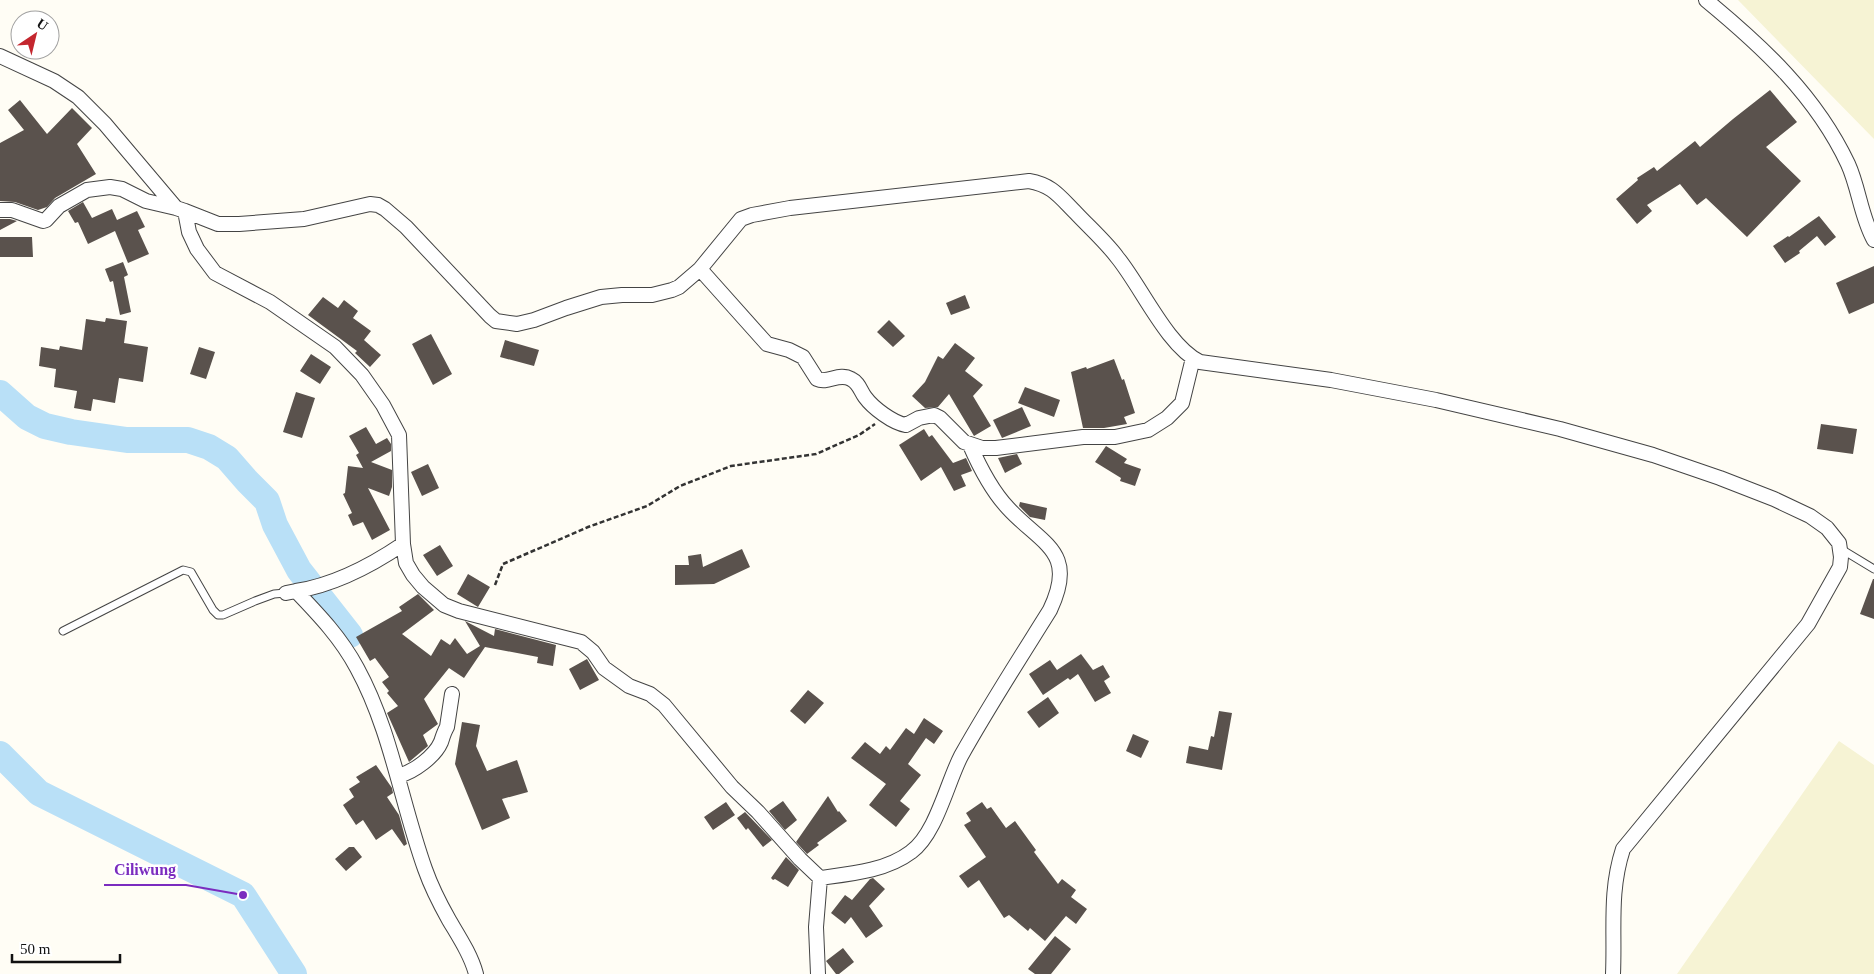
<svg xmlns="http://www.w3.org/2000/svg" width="1874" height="974" viewBox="0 0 1874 974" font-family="'Times New Roman',serif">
<rect width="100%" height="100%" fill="#fffdf5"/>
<path fill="#f6f3d4" d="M 1738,0 L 1874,0 L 1874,139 Z
M 1839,741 L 1874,765 L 1874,974 L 1677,974 Z"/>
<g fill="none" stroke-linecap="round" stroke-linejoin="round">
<path stroke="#b9e0f7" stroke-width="26" d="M 0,393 L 27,417 L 45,426 L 71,432 L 127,440 L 188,440 L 209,447 L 227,458 L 247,481 L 267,501 L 275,525 L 299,570 L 350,635
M 0,754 L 39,793 L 243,895 L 294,974"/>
</g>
<path fill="#5a524d" d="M 1770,90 L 1797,122 L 1766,147 L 1801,181 L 1747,237 L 1706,198 L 1697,205 L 1680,184 L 1647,205 L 1652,211 L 1637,224 L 1616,199 L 1638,180 L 1637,178 L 1654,167 L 1657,171 L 1695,141 L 1700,147 L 1733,119 Z
M 20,100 L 47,134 L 72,108 L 92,128 L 77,144 L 96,174 L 55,198 L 47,207 L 38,210 L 15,202 L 0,201 L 0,143 L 24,130 L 8,110 Z
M 83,202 L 92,218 L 112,209 L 117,220 L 137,211 L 145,227 L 138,230 L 149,254 L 128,263 L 115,231 L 88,244 L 78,222 L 75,223 L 68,211 Z
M 1819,216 L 1836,237 L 1825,246 L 1817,236 L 1799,251 L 1800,253 L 1785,263 L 1773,246 L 1788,236 L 1789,237 Z
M 0,219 L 10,219 L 17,221 L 0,230 Z
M 0,237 L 32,237 L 33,257 L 0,257 Z
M 123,262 L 128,275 L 124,277 L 131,312 L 120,315 L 113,281 L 110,282 L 105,269 Z
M 1874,266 L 1874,303 L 1849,314 L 1836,283 Z
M 965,295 L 970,308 L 951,315 L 946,303 Z
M 323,297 L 338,308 L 344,300 L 358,311 L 353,318 L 371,331 L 364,340 L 381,355 L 370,367 L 355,353 L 357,351 L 308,315 Z
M 106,318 L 127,321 L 124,343 L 148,347 L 143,382 L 119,378 L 115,403 L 93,399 L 91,411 L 74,408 L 77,391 L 54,387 L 56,369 L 39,366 L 41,347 L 59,350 L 60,346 L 82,350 L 86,319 L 105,322 Z
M 889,320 L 905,336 L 893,347 L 877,332 Z
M 431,334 L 452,374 L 433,385 L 412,344 Z
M 505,340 L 539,350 L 534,366 L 500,357 Z
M 955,343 L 975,358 L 965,371 L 983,385 L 973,396 L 991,426 L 974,436 L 949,394 L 938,407 L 925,408 L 912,396 L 925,382 L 938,356 L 943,359 Z
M 199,347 L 215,352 L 206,379 L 190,374 Z
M 311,354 L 331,367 L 320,384 L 300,371 Z
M 1114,359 L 1122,380 L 1124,379 L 1135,413 L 1124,417 L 1127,424 L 1104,428 L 1083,428 L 1071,372 L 1086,367 L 1087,369 Z
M 1025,387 L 1060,400 L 1054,417 L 1018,403 Z
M 296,392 L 315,398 L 302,438 L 283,432 Z
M 1022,407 L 1031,426 L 1002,438 L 993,420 Z
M 1821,424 L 1857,429 L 1853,454 L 1817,449 Z
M 366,427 L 376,444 L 387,438 L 391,444 L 391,451 L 371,462 L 392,470 L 392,487 L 389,496 L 368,488 L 390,530 L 372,540 L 363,522 L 353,526 L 348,515 L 352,513 L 343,494 L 345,493 L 348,466 L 363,468 L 356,455 L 359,453 L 349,436 Z
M 924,429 L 929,437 L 932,435 L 953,463 L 966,458 L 972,471 L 961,475 L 966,486 L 954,491 L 941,467 L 921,481 L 899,445 Z
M 1106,446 L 1127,459 L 1124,463 L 1141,469 L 1135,486 L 1120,481 L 1121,478 L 1095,462 Z
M 1017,454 L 1022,464 L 1005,473 L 998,458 Z
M 428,464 L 439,488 L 422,496 L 411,472 Z
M 1020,502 L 1047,508 L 1045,520 L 1030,517 L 1019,506 Z
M 440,545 L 453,566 L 437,576 L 423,555 Z
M 742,549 L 750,567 L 714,584 L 675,585 L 675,565 L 689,565 L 688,556 L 701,554 L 703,567 Z
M 468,574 L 490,587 L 478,607 L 457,594 Z
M 1873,579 L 1874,579 L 1874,619 L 1860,614 Z
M 418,594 L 434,610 L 402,634 L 431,656 L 441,639 L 450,645 L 455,638 L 467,654 L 480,646 L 465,621 L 494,636 L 495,629 L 556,645 L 553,666 L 537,663 L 538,657 L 485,647 L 464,678 L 449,668 L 424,699 L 438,724 L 423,735 L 428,746 L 409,762 L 387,713 L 398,706 L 387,693 L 389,691 L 382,682 L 389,677 L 375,658 L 370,661 L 356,637 L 402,611 L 399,607 Z
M 1081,654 L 1093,670 L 1103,665 L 1110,677 L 1104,681 L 1111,693 L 1095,702 L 1078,674 L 1070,680 L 1068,678 L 1043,695 L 1029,674 L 1050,660 L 1057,670 Z
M 587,659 L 599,680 L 580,690 L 569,669 Z
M 808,690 L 824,703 L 805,724 L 790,711 Z
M 1048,697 L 1059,713 L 1039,728 L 1027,712 Z
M 1219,711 L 1232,713 L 1222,770 L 1186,763 L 1189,746 L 1208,750 L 1211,736 L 1214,737 Z
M 924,718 L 943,731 L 934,744 L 926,738 L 908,764 L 921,775 L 900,801 L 910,809 L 896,827 L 869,805 L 886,784 L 851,758 L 865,742 L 880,754 L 886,746 L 890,750 L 906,728 L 914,734 Z
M 462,722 L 480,725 L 476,746 L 487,771 L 517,760 L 528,792 L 502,799 L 510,818 L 482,830 L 455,764 Z
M 1133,734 L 1149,741 L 1141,758 L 1126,751 Z
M 376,765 L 392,788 L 393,793 L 387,797 L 399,815 L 407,844 L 404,846 L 392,829 L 376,840 L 363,820 L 356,825 L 343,805 L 354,797 L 349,789 L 360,782 L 356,777 Z
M 828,796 L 838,812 L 839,811 L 847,821 L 817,843 L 819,845 L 807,854 L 796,842 Z
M 783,801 L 797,820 L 785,830 L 769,811 Z
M 726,802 L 735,815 L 713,830 L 704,817 Z
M 982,802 L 987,809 L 991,807 L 1006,828 L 1015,821 L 1036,850 L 1034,852 L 1058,884 L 1062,879 L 1076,890 L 1071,897 L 1087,909 L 1076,924 L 1066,916 L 1045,941 L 1030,928 L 1028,931 L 1009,915 L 1004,918 L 979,880 L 968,888 L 959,876 L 986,857 L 964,825 L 971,821 L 966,813 Z
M 745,812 L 772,840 L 763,847 L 748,828 L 746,830 L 737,818 Z
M 349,847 L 354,847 L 362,857 L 346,871 L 335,859 Z
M 786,857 L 799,870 L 788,887 L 775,879 L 773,880 L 771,878 Z
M 873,878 L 885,889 L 869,906 L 883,926 L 866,938 L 851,917 L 845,924 L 831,913 L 845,895 L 852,900 L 870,879 Z
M 1055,936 L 1071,949 L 1051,974 L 1035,974 L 1028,969 Z
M 843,948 L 854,962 L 839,974 L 836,974 L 826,961 Z"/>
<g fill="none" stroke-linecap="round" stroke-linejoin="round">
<g stroke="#444" stroke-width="9">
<path id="service" d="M 1841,549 L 1874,569
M 63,631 L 183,570 L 191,572 L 213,610 L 218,615 L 223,615 L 255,601 L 274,594 L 286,593"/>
</g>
<g stroke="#444" stroke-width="16">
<path id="minor" d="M 1706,0 C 1763,47 1816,96 1848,164 C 1859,188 1861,217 1874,240
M 0,56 L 54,81 L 78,97 L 105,124 L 176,208 L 185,211 L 218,224 L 239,224 L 304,219 L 370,204 L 378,205 L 385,209 L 406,227 L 490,316 L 496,321 L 517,324 L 534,320 L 566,308 L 601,297 L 622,295 L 652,295 L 672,290 L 679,287 L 700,269 L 741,219 L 752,215 L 790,208 L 1029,181 C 1052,185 1059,196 1075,212 C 1089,227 1105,241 1117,257 C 1141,286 1167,346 1200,362 L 1331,380 L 1436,400 L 1560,429 L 1653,455 L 1720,478 L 1774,499 L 1810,516 L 1827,528 L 1839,543 L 1841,557 L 1840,567 L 1808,624 L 1623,849 C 1609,892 1615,930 1613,974
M 0,210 L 12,210 L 43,221 L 46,220 L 59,206 L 87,190 L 110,187 L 122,189 L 146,201 L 176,208
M 185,211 L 189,232 L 197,249 L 215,273 L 270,302 L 335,347 L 362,375 L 383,405 L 399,435 L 403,544 L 406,563 L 413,575 L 423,587 L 444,605 L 459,611 L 581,642 L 593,652 L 604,668 L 629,686 L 650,694 L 664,705 L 732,787 L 758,812 L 800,859 L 820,878 L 816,927 L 818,974
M 700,269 L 767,344 L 789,350 L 803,357 L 817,379 C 828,384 839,372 851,379 C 859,383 860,390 865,397 C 873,408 893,423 906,425 L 919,418 L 934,415 L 940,418 L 964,442 L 982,448 L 996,448 L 1083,437 L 1115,437 L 1148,430 L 1167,418 L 1182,403 L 1193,358
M 296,591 C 334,585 372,565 403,544
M 286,593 L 296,591 C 319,615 341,638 357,668 C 391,730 401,802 425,869 C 431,886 440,904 449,920 C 459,937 471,955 476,974
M 398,776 C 414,772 435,756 441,742 C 443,736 444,732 447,727 L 452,694
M 820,878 C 850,874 886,871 911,852 C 936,834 947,783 961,756 C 989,706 1020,658 1050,610 C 1078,551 1042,545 1008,508 C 991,490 980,468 970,445"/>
</g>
<path stroke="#333" stroke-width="2.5" stroke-dasharray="5 2.5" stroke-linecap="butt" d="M 495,585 L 503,564 L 588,527 L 647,506 L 680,486 L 731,466 L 816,454 L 859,435 L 875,424"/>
<use href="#service" stroke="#fff" stroke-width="7"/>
<use href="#minor" stroke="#fff" stroke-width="14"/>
</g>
<path fill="none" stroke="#7b2cbf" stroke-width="2" d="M243 895L186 885H104"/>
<circle fill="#7b2cbf" stroke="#fff" stroke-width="2" cx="243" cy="895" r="5"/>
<g font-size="16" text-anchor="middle" font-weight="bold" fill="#7b2cbf" stroke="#fff" stroke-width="5" stroke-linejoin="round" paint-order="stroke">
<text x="145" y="875">Ciliwung</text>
</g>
<g transform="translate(35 35) rotate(35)"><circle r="24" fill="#ffffff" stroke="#a0a0a0"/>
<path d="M0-4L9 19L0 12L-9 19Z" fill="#c4262e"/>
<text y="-8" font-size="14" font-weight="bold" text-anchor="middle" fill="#111111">U</text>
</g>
<path d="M12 954v8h108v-8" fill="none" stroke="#111111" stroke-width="2.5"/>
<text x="20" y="954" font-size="15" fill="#111111" stroke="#ffffff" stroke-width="4" paint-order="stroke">50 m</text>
</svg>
